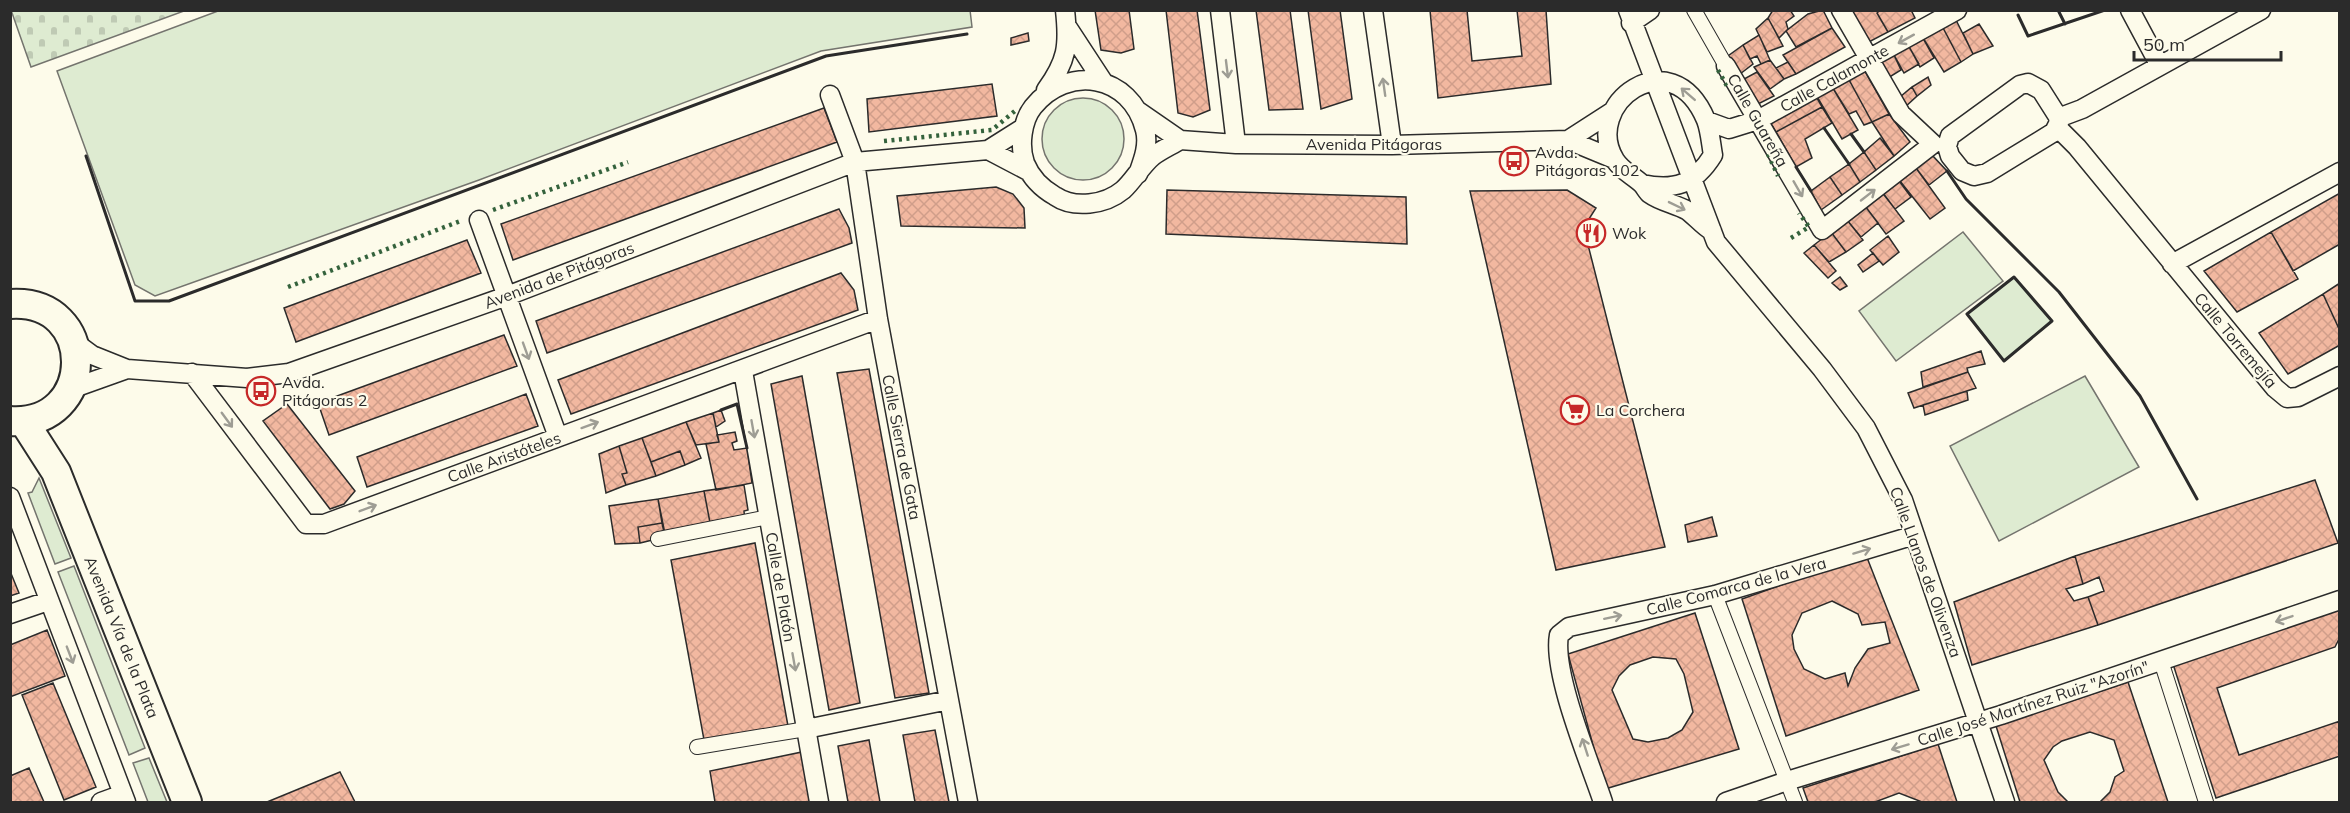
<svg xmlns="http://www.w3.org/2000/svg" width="2350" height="813" viewBox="0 0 2350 813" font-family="Mulish,sans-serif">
<defs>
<pattern id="cemetery-stones" width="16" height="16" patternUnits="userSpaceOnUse" patternTransform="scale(1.5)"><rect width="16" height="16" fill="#deebd1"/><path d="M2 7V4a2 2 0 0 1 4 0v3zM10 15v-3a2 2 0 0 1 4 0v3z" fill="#bfcab4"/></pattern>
<pattern id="building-cross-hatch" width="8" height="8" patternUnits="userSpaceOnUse" patternTransform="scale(1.5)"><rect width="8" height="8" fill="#f2b8a0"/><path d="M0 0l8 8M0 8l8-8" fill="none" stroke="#d09e8a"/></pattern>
</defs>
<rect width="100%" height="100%" fill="#fdfbea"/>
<path fill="#deebd1" stroke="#74746e" stroke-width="1.5" d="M 970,10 L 972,27 L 821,51 L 479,180 L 155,296 L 135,285 L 57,71 L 218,11 Z
M1042 139a41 41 0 1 1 82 0a41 41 0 1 1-82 0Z
M 1963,232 L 2003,281 L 1896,361 L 1859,311 Z
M 2014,277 L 2052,321 L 2004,361 L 1967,314 Z
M 2085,376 L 2139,467 L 1999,541 L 1950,446 Z
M 39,478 L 71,558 L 55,564 L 28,493 L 32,492 Z
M 74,566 L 145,748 L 129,755 L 58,572 Z
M 149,758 L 167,802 L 148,802 L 133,763 Z"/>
<path fill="url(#cemetery-stones)" stroke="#74746e" stroke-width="1.5" d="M 11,10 L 184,10 L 184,11 L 31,67 Z"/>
<path fill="url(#building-cross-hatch)" stroke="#2b2b2b" stroke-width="1.5" fill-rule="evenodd" d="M 1095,10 L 1129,10 L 1134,49 L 1121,53 L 1101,50 Z
M 1166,10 L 1197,10 L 1210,110 L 1193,117 L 1178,113 Z
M 1256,10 L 1290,10 L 1303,109 L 1269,110 Z
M 1308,10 L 1340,10 L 1352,99 L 1321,109 Z
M 1430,10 L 1467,10 L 1472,61 L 1522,56 L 1517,10 L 1546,10 L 1551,84 L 1438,98 Z
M 1773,10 L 1790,10 L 1794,16 L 1786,22 L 1788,29 L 1779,38 L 1768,18 Z
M 1823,10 L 1832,28 L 1796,47 L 1786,31 L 1808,14 Z
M 1847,10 L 1880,10 L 1877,13 L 1888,32 L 1865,44 Z
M 1880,10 L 1911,10 L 1915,18 L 1888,32 L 1877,13 Z
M 1954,16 L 1973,54 L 1961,62 L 1941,24 Z
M 1768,18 L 1783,46 L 1767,52 L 1756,29 Z
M 1941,24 L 1961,62 L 1944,72 L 1920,33 Z
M 1979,24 L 1993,46 L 1973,54 L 1963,33 Z
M 1832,28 L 1845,47 L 1796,74 L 1783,55 Z
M 1028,33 L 1029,41 L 1011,45 L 1011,38 Z
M 1920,33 L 1934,58 L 1920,67 L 1905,39 Z
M 1759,35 L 1770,60 L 1761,64 L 1757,56 L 1750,59 L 1743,45 Z
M 1743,45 L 1753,64 L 1740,74 L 1728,56 Z
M 1908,45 L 1919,64 L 1904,73 L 1893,53 Z
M 1893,53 L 1901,70 L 1888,78 L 1878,60 Z
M 1770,60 L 1784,79 L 1770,89 L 1754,67 Z
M 1788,62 L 1796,74 L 1784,79 L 1776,68 Z
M 1863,68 L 1889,114 L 1872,122 L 1847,76 Z
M 1757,72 L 1774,96 L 1758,104 L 1744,79 Z
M 1847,76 L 1872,122 L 1864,125 L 1856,111 L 1849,114 L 1831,85 Z
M 1928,77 L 1931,85 L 1917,96 L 1912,87 Z
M 992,84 L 997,116 L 869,132 L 867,99 Z
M 1831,85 L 1858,130 L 1842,139 L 1816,95 Z
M 1912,87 L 1917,96 L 1904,108 L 1900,97 Z
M 1814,93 L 1822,107 L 1776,132 L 1768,118 Z
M 1822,107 L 1832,123 L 1805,139 L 1812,158 L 1796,167 L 1776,132 Z
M 824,108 L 837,142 L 513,260 L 501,224 Z
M 1889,114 L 1910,142 L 1894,156 L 1872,122 Z
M 1880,138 L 1894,156 L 1876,170 L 1864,152 Z
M 1864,152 L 1876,170 L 1860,182 L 1849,164 Z
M 1932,155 L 1947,171 L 1929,185 L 1916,168 Z
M 1849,164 L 1860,182 L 1842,195 L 1830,177 Z
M 1916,168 L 1945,208 L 1930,219 L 1900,181 Z
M 1830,177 L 1842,195 L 1821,210 L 1811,191 Z
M 1897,178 L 1911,197 L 1895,209 L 1881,191 Z
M 996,187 L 1013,194 L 1024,208 L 1025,228 L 901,226 L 897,196 Z
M 1167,190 L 1406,197 L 1407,244 L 1166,234 Z
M 1567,190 L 1596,208 L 1580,233 L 1586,237 L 1665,547 L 1556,570 L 1470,191 Z
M 1883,193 L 1904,221 L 1886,234 L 1865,206 Z
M 2340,193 L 2340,244 L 2293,271 L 2271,232 Z
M 1865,206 L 1878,223 L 1861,237 L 1847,220 Z
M 839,209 L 849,228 L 852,243 L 547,353 L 536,321 Z
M 1847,220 L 1863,240 L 1846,252 L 1831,232 Z
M 1831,232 L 1846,252 L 1829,262 L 1814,245 Z
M 2271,232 L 2298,279 L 2237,312 L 2204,271 Z
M 1888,236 L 1899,252 L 1883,265 L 1870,250 Z
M 467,240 L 481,273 L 296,342 L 284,308 Z
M 1814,245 L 1836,271 L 1828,278 L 1804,253 Z
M 1873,253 L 1879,261 L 1863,272 L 1858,265 Z
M 841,273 L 854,290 L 858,310 L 571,414 L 558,380 Z
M 1840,277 L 1847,286 L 1840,290 L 1832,283 Z
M 2340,283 L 2340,331 L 2323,294 Z
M 2323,294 L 2340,331 L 2340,345 L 2288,374 L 2259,333 Z
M 504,335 L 517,366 L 329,435 L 318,403 Z
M 1981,351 L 1985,364 L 1967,368 L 1968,372 L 1923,387 L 1921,372 Z
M 869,369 L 929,693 L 895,698 L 837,373 Z
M 1968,372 L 1976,388 L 1914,408 L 1908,393 Z
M 802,376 L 860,703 L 829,710 L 771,384 Z
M 1967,391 L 1968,400 L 1925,415 L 1923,405 Z
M 526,394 L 538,426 L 367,487 L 357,457 Z
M 287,404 L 355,491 L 344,504 L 330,509 L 263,421 Z
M 721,410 L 725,421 L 716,427 L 713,413 Z
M 713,413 L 719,442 L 696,445 L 686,422 Z
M 686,422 L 701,458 L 685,465 L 680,451 L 651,462 L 642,438 Z
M 735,432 L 737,441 L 732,443 L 734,450 L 747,448 L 752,483 L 716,490 L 706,444 L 719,442 L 717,435 Z
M 642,438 L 656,476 L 626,485 L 622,474 L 627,473 L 619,446 Z
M 619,446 L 627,473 L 622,474 L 626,485 L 606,493 L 599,454 Z
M 680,451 L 685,465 L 656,476 L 651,462 Z
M 2315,480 L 2338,543 L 2098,625 L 2088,597 L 2104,591 L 2099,577 L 2083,584 L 2075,556 Z
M 744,485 L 748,510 L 744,511 L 745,522 L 711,528 L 704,491 Z
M 704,491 L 711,528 L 665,534 L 658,499 Z
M 658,499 L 662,523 L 638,527 L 640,543 L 615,544 L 609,506 Z
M 1712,517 L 1717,536 L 1688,542 L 1685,525 Z
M 662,523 L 665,537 L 640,543 L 638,527 Z
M 755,543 L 788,726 L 704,740 L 671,560 Z
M 1866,555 L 1919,690 L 1786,736 L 1742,599 ZM 1832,601 L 1858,614 L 1862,625 L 1885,622 L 1890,643 L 1868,649 L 1855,668 L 1848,686 L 1845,673 L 1825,679 L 1804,669 L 1794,649 L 1792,635 L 1802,613 Z
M 2075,556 L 2083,584 L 2066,589 L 2074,601 L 2088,597 L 2098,625 L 1972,665 L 1954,602 Z
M 10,571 L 19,593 L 10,596 Z
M 2340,609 L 2340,637 L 2335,647 L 2217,688 L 2239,755 L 2340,721 L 2340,756 L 2216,798 L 2173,664 Z
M 1695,613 L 1739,749 L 1605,789 L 1568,654 ZM 1653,657 L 1676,659 L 1684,674 L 1693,712 L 1682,730 L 1668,738 L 1648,742 L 1633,739 L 1612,690 L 1619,676 L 1630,665 Z
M 47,630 L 65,676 L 10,697 L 10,645 Z
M 2128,682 L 2168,802 L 2100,802 L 2110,792 L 2115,777 L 2124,771 L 2114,740 L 2090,732 L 2062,741 L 2053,747 L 2044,760 L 2058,792 L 2068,802 L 2020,802 L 1996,726 Z
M 53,683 L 96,787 L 64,800 L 22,695 Z
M 935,730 L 949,802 L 915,802 L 903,735 Z
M 869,740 L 880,802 L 848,802 L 838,746 Z
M 1938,744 L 1957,802 L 1922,802 L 1899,793 L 1875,802 L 1808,802 L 1803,788 Z
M 802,752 L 811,802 L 715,802 L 710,771 Z
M 29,768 L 44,802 L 10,802 L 10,776 Z
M 340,772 L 355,802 L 267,802 Z"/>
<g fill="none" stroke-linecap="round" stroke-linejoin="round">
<g stroke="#2b2b2b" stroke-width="16">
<path id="pedestrian" d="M 1694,10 L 1726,66
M 658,539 L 768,517
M 1715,595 L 1795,802
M 2161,661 L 2206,802
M 697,747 L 806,729"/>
</g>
<g stroke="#2b2b2b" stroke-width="21">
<path id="minor" d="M 1220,10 L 1236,144
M 1373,10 L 1392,145
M 1628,10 L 1716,242 L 1822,369 L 1866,428 L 1903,500 L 2005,802
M 1841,10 L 1901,114 L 1933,144
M 2130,10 L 2160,66
M 1631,23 L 1650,10
M 1068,28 L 1104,83
M 1726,66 L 1822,230 L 1933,144
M 2028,83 L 2041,90 L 2060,120 L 2054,132 L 1987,173 L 1974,176 L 1962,171 L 1950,156 L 1947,146 L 1950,136 L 2020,85 Z
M 1046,90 C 1067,61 1069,46 1065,10
M 830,95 L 855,162 L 878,319 L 968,802
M 1138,111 L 1180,140 L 1236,144 L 1392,145 L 1568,140 L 1614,159
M 2058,118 L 2082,109 L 2261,10
M 1707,121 L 1729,129 L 1758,120 L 1957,10
M 2057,127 L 2077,147 L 2275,388 L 2287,398 L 2298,397 L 2340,376
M 1568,140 L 1613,111
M 988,150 L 1028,171
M 1138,174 C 1143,160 1149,145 1145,130 C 1131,74 1067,64 1033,107 C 1022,121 1019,146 1025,163 C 1031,178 1041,188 1055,196 C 1074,209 1105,205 1123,190 C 1134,180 1141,166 1153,156 C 1161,150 1172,145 1180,140
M 1642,184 C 1675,191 1695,184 1713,155 C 1711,144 1710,130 1706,120 C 1671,37 1581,105 1615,160 C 1622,171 1632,175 1642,184 C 1645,187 1647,192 1650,194 C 1661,202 1676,204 1688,211 C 1696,217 1703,226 1712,231
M 479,220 L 558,437
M 2172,264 L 2340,172
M 73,341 L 92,355 L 127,369 L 247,378 L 289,373 L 507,296 L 855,162 L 988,150 L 1023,128
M 743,371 L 819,802
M 192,373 L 306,524 L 324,524 L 878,319
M 71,389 L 127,369
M 10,497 L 126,802
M 10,614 L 48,601
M 806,729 L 949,700
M 101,802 L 123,794
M 1603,802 C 1590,763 1552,673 1559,635 L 1569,627 L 1715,595 L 1915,535
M 1726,802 L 1787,781 L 2001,715 L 2340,600"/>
</g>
<g stroke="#2b2b2b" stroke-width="32">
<path id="primary" d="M 10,304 C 99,298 97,427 10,421
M 24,422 L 56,472 L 187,802"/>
</g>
<use href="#pedestrian" stroke="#fdfbea" stroke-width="14"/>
<use href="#minor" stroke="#fdfbea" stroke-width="18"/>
<use href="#primary" stroke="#fdfbea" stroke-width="28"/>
<path stroke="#34623c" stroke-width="4.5" stroke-dasharray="3 4.5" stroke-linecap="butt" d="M 1718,70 L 1727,86
M 884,141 L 992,130 L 1016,110
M 1768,154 L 1778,176
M 493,210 L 628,162
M 1791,238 L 1809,227 L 1799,213
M 288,287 L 463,220"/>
<path stroke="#2b2b2b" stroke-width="3" d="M 2058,10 L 2065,24
M 2018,15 L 2028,36 L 2105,10
M 1824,128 L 1849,164
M 1851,134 L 1864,152
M 86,156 L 135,301 L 169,301 L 826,56 L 967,34
M 1796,167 L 1811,191
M 1947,171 L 1966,199 L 2059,292 L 2140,396 L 2197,499
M 2014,277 L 2052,321 L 2004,361 L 1967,314 Z
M 721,410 L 737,404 L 747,448"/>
</g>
<defs><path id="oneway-shaft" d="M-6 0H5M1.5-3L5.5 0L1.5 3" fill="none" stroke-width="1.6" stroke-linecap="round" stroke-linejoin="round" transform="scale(1.5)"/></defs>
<g stroke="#9e9d94">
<use href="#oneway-shaft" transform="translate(1906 39) rotate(151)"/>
<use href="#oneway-shaft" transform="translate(1227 69) rotate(83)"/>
<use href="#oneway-shaft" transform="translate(1384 87) rotate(-98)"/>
<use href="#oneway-shaft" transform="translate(1688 94) rotate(-139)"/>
<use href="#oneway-shaft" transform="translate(1798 189) rotate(60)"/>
<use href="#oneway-shaft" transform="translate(1868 195) rotate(-38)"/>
<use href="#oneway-shaft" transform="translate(1677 206) rotate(26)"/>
<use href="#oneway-shaft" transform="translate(526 351) rotate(70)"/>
<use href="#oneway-shaft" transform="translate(227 420) rotate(54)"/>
<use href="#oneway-shaft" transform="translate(590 425) rotate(-20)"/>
<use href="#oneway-shaft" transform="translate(753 429) rotate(80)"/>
<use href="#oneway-shaft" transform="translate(368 508) rotate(-21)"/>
<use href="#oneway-shaft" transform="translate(1862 551) rotate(-17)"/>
<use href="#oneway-shaft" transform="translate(1613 617) rotate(-12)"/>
<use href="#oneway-shaft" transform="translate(2284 619) rotate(161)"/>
<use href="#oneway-shaft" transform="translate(70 655) rotate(69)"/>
<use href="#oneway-shaft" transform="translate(794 662) rotate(80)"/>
<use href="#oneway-shaft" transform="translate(1585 747) rotate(-108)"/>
<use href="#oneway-shaft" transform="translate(1900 747) rotate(163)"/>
</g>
<defs>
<g id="bus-ring" transform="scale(1.5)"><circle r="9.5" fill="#fdfbea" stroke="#c62828" stroke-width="1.5"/><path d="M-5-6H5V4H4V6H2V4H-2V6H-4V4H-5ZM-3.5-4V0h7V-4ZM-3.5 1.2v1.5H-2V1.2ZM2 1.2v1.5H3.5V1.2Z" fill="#c62828"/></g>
<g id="restaurant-ring" transform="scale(1.5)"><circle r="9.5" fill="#fdfbea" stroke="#c62828" stroke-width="1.5"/><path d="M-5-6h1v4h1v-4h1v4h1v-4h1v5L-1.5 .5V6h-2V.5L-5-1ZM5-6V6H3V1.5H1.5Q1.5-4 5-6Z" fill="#c62828"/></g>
<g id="supermarket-ring" transform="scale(1.5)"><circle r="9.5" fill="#fdfbea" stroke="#c62828" stroke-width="1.5"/><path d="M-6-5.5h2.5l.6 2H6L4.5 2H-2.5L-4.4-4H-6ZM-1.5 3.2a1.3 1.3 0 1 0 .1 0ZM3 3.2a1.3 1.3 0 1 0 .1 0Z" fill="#c62828"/></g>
</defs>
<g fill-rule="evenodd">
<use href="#bus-ring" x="1514" y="161"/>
<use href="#restaurant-ring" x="1591" y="233"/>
<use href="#bus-ring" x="261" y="391"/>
<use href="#supermarket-ring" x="1575" y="410"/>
</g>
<g text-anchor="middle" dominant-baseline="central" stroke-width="4.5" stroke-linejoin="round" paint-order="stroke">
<g font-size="16" fill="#2b2b2b" stroke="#fdfbea">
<text transform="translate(1834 78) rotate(-29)">Calle Calamonte</text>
<text transform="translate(1758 120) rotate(60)">Calle Guareña</text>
<text x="1374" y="144">Avenida Pitágoras</text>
<text transform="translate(559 275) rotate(-21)">Avenida de Pitágoras</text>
<text transform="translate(2236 340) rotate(50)">Calle Torremejía</text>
<text transform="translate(902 447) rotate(79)">Calle Sierra de Gata</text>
<text transform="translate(504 457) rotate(-20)">Calle Aristóteles</text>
<text transform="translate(1926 572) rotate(70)">Calle Llanos de Olivenza</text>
<text transform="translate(1736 586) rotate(-15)">Calle Comarca de la Vera</text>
<text transform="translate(781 587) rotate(80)">Calle de Platón</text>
<text transform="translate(122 637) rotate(68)">Avenida Vía de la Plata</text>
<text transform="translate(2033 703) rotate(-18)">Calle José Martínez Ruiz "Azorín"</text>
</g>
<g font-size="16" fill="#2b2b2b" stroke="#fdfbea" text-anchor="start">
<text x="1535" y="152">Avda.<tspan x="1535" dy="18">Pitágoras 102</tspan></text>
<text x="1612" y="233">Wok</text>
<text x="282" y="382">Avda.<tspan x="282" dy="18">Pitágoras 2</tspan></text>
<text x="1596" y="410">La Corchera</text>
</g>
</g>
<rect width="2350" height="813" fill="none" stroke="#2b2b2b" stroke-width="24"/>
<path d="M2134 51v9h147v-9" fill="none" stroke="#2b2b2b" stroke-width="3"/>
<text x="2143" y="51" font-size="18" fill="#2b2b2b" stroke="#fdfbea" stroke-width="4.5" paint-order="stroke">50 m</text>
</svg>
